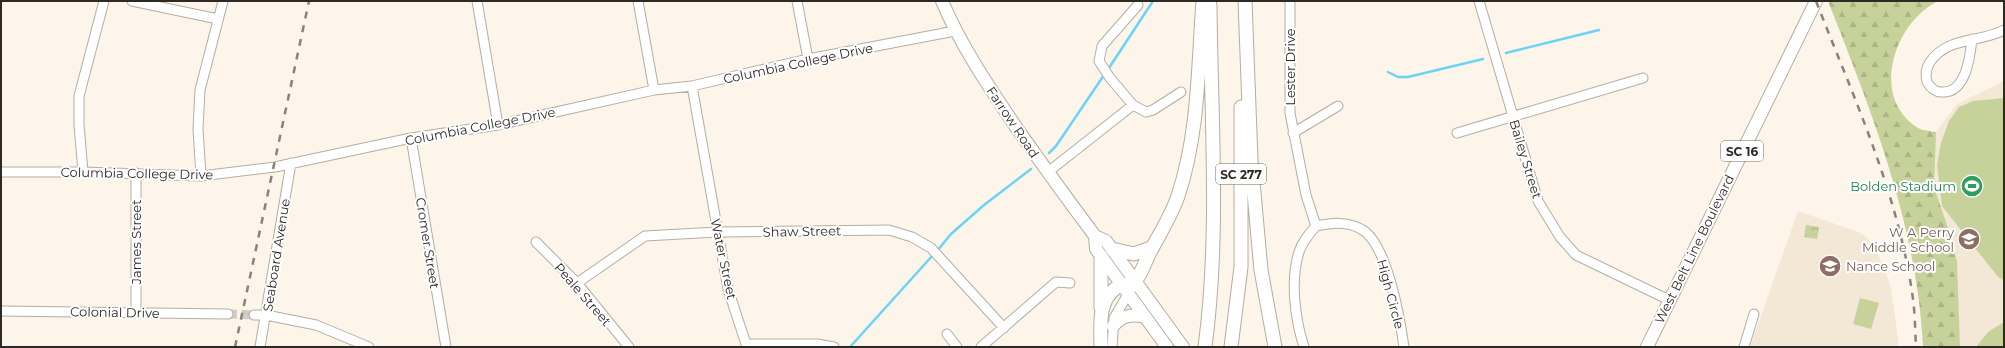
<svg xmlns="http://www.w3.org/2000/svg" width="2005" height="348" viewBox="0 0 2005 348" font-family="Montserrat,sans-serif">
<defs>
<pattern id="forest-firs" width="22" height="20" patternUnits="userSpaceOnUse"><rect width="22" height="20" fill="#c7d19a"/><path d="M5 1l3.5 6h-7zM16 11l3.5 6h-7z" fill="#abb485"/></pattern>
<pattern id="park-crowns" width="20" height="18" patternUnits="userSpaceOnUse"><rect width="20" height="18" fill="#c7d19a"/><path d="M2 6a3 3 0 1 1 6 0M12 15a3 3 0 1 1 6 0" fill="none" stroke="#abb485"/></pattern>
</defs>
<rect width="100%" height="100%" fill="#fdf5e9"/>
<path fill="#f3e8d5" d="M 2004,81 L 2004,347 L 1948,347 L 1928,206 L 1936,132 L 1957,104 Z
M 1798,211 L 1861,233 L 1874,244 L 1891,287 L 1899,347 L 1750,347 Z"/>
<path fill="url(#forest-firs)" d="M 1828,1 L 1938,1 C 1894,23 1869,97 1918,128 C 1923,131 1931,131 1936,132 L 1934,187 L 1947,225 L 1957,262 L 1960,347 L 1923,347 C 1917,225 1872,113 1828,1 Z"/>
<path fill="url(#park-crowns)" d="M 1806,225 L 1819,227 L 1817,239 L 1804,237 Z"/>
<path fill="#c7d19a" d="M 2004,98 L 2004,280 L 1998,277 L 1942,206 L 1937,165 L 1941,143 L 1949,121 L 1959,107 L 1973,101 Z
M 1860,298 L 1879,303 L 1871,329 L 1853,324 Z
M 2004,322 L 2004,347 L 1976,347 L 1988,332 Z"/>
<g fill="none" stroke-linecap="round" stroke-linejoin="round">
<path stroke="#6bd4f6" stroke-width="2.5" d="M 1506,53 L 1599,30
M 1107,71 L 1153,1
M 1388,72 L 1398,77 L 1408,77 L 1483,59
M 1049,153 L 1056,146 L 1104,75
M 937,251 L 951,234 L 984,205 L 1031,169
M 850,347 L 933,255"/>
<path stroke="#d3ccc2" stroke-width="9" stroke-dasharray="9 4.5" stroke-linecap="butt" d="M 228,314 L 254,315"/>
<g stroke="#b4ada2" stroke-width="11">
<path id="minor" d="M 132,1 L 218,19
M 477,1 L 498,125
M 638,1 L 654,90
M 797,1 L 808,59
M 1290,1 L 1290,113 L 1306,195 L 1316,226
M 1479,1 L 1538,201 L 1560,237 L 1576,255 L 1669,300
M 1972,39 C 1970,57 1966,94 1941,92 C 1935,92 1930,87 1927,82 C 1925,74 1926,68 1930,62 C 1948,36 1980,43 2004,30
M 692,86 L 728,289 L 746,344
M 1133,105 L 1110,78 L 1099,61 L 1102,46 L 1138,5
M 1293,133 L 1338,106
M 1457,133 L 1643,78
M 411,138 L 446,347
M 1,172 L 83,172 L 201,176 L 275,167 L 411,138 L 498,125 L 654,90 L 692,86 L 808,59 L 955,31
M 83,172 L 79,125 L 79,96 L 104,1
M 1048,172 L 1133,105 L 1146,112 L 1153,110 L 1181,92
M 136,173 L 136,312
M 201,176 L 198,129 L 200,90 L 223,1
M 536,242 L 577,283 L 629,347
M 577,283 L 645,236 L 717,232 L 889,230 L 912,237 L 931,248 L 1004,328
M 1,311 L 228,314
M 254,315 L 266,315 L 316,325 L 369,347
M 947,334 L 957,347
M 746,344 L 817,344 L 834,347
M 260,347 L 291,163
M 981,347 L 1056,282 L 1070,283
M 1112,347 L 1114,318 L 1131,289
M 1304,347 C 1295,319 1290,281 1299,252 C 1302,242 1309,234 1316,226 C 1332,223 1346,221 1361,229 C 1387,242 1400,319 1404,347
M 1744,347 L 1754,314"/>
</g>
<g stroke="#b4ada2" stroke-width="14">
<path id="major" d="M 942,1 C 961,46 989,87 1016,127 C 1042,164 1068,200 1095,236 L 1106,241 L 1183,347
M 1095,236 L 1096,249 L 1167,347
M 1113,326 C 1123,315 1131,314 1145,317
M 1647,347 L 1816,1"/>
</g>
<g stroke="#b4ada2" stroke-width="15">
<path id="highway" d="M 1245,1 L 1251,160 L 1261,270 L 1275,347
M 1112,249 L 1134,254 L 1153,247
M 1101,308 L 1101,258
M 1101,347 C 1101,328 1097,301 1116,288 C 1122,285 1131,284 1136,280 C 1141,274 1145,263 1148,256 C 1158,236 1171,217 1178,196 C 1199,133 1198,66 1203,1
M 1205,347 C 1220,234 1211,119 1210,5
M 1231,347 L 1241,267 L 1241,107"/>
</g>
<use href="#minor" stroke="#fff" stroke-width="9"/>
<use href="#major" stroke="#fff" stroke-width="12"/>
<use href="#highway" stroke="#fff" stroke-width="13"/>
<path stroke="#88827b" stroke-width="2.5" stroke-dasharray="7 7" stroke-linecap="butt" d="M 1816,1 C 1853,96 1897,191 1912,292 C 1915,310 1915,329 1916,347
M 235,347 L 309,1"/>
</g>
<defs>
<g id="stadium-disc" transform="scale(1.15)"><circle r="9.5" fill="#2e9e5b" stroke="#fff"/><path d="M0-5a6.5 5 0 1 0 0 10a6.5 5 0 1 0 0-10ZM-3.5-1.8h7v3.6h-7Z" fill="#fff"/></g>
<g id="school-disc" transform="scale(1.15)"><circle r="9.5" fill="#8d6e63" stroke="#fff"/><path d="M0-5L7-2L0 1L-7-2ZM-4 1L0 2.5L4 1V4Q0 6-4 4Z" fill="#fff"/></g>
</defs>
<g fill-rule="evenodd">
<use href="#stadium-disc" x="1972" y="186"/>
<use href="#school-disc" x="1969" y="239"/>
<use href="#school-disc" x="1830" y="266"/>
</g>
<g text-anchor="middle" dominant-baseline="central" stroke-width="4" stroke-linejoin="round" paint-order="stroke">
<g fill="#fff" stroke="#6c6a67" stroke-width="1">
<rect x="1721" y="141" width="42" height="20" rx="3"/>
<rect x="1216" y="164" width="50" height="20" rx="3"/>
</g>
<g font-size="12" font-weight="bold" fill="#2d2a26">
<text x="1742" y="151">SC 16</text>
<text x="1241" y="174">SC 277</text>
</g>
<g font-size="13" fill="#2d2a26" stroke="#fff">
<text transform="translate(798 63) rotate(-12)">Columbia College Drive</text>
<text transform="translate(1290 67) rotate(-90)">Lester Drive</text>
<text transform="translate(1013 122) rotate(56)">Farrow Road</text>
<text transform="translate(480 126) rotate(-11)">Columbia College Drive</text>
<text transform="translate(1526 159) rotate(73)">Bailey Street</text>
<text transform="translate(137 173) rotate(1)">Columbia College Drive</text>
<text transform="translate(802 231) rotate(-1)">Shaw Street</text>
<text transform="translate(136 242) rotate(-90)">James Street</text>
<text transform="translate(428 243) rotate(81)">Cromer Street</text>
<text transform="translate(1694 249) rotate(-64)">West Belt Line Boulevard</text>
<text transform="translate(276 255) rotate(-81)">Seaboard Avenue</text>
<text transform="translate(724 259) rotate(78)">Water Street</text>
<text transform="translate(583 294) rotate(49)">Peale Street</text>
<text transform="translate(1391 294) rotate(75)">High Circle</text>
<text transform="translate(115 312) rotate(1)">Colonial Drive</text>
</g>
<g font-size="13" fill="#27864d" stroke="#fff" text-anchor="end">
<text x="1956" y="186">Bolden Stadium</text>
</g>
<g font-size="13" fill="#785e54" stroke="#fff" text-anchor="end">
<text x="1954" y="232">W A Perry<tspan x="1954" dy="15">Middle School</tspan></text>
<text x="1846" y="266" text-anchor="start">Nance School</text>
</g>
</g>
<rect width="2005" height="348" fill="none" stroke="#2d2a26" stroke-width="4"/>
</svg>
